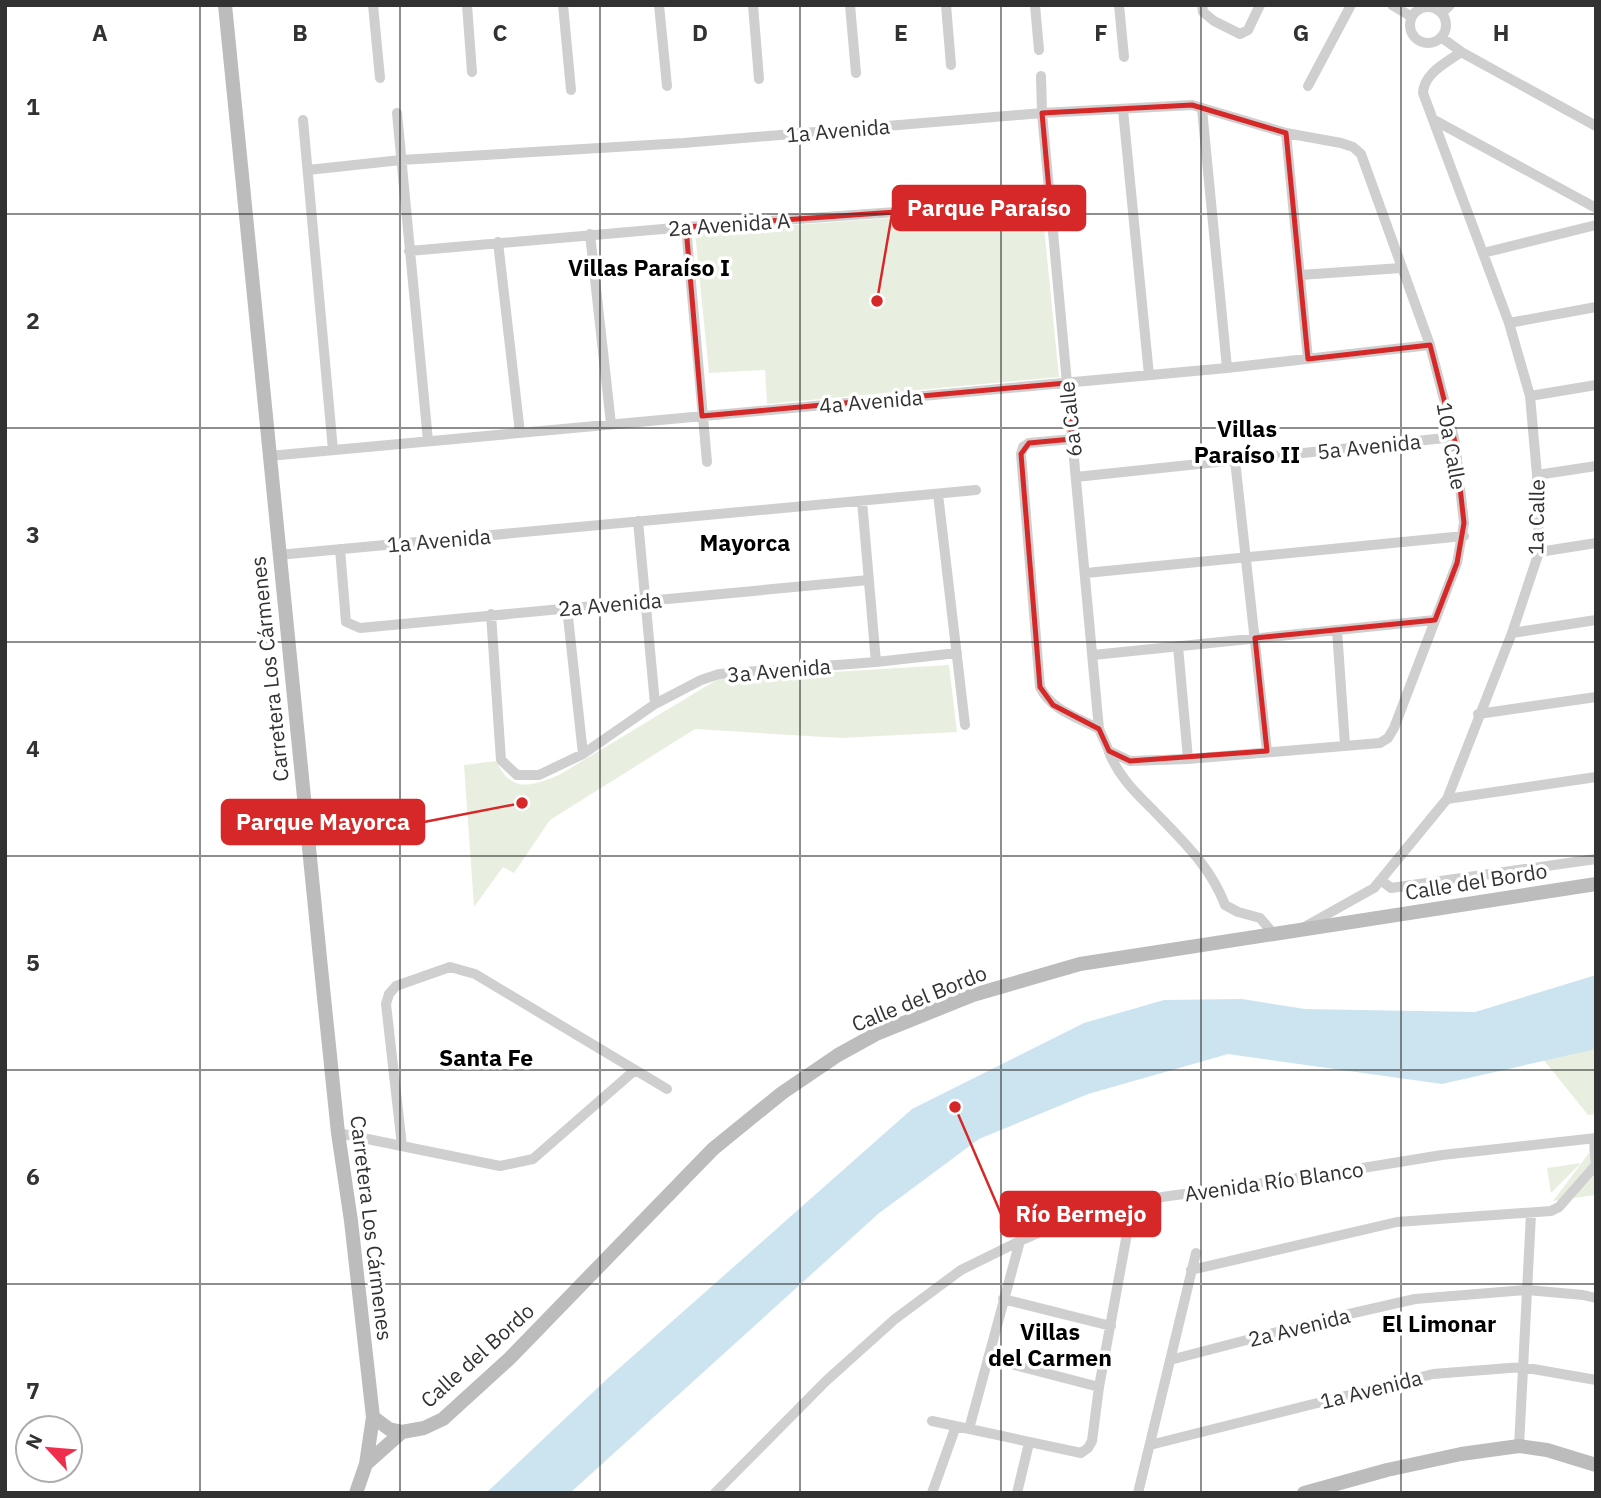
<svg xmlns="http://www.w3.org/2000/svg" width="1601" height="1498" viewBox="0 0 1601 1498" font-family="'IBM Plex Sans',sans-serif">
<rect width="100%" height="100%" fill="#fff"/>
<path fill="#e9efe0" d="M 1042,207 L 1059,377 L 767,404 L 765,370 L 709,373 L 695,232 Z
M 949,665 L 957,732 L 841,738 L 695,729 L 550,820 L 514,873 L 503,867 L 474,907 L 464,765 L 496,761 C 512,794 531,786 559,775 L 718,679 Z
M 1596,1017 L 1596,1114 L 1588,1115 L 1526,1038 Z
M 1596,1136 L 1596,1195 L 1553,1201 L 1589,1153 L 1591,1137 Z
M 1581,1163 L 1551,1193 L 1547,1168 Z"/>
<path fill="#cce4ef" d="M 1596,975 L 1596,1049 L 1442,1084 L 1228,1054 L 1088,1094 L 979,1139 L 878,1214 L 570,1493 L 486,1493 L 607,1379 L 912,1109 L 1084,1023 L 1164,1000 L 1242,999 L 1305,1009 L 1475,1012 Z"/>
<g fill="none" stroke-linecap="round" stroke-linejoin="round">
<path stroke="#cfcfcf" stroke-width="10" d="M 373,5 L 380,78
M 467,5 L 472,72
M 563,5 L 571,90
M 659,5 L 667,86
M 753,5 L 759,79
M 850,5 L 856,73
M 946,5 L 951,65
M 1035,5 L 1039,50
M 1119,5 L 1124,57
M 1202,5 L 1203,12 L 1214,21 L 1240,34 L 1248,30 L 1260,5
M 1392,5 L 1412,17
M1410 25a18 18 0 1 1 36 0a18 18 0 1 1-36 0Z
M 1442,13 L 1450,5
M 1441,37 L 1463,53 L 1596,126
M 1308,86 L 1351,5
M 1202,109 L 1227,368
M 1123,110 L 1149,375
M 397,113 L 428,441
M 303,120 L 333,450
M 1436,121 L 1596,208
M 1286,133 L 1308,359
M 308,170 L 401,160 L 683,143 L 1042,113 L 1192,105 L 1286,133 L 1341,143 L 1353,147 L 1361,154 L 1430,345 L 1455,442 L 1464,523 L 1457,563 L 1394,728 L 1388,738 L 1380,743 L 1188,759 L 1130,761 L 1109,751 L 1099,729 C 1080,524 1061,319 1042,113 L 1041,76
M 686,227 L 707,462
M 590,234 L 611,424
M 498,242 L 520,433
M 409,251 L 686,227 L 1050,201
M 1483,253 L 1596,225
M 1300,275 L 1401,268
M 1509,323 L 1596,307
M 1530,396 L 1596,385
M 1072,439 L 1029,443 L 1023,447 L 1021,454 L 1040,687 C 1051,710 1077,717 1099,729
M 269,456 L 1227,368 L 1430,345
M 1235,460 L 1267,751
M 1537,475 L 1596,466
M 1076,477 L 1454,437
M 938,494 L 965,725
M 862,501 L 876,662
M 638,521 L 655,704
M 340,549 L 346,622 L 360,628 L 869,580
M 1539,552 L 1596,543
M 278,555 L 976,490
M 1086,573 L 1464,536
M 567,608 L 583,754
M 491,614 L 501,760 L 517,775 L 539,775 L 583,754 L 655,704 L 701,680 L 719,674 L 876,662 L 957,653
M 1337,630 L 1345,745
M 1512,633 L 1596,620
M 1178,646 L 1188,759
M 1093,655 L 1435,620
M 1478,714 L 1596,697
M 1109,752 C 1118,776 1136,793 1154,811 C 1182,840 1211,867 1225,905 L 1238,912 L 1260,918 L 1273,933
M 1447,799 L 1596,777
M 1382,881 L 1391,888 L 1596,859
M 1306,926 L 1374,888 L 1447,799 L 1512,633 L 1539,552 L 1537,475 L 1530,396 L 1509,323 L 1423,93 C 1424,73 1446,63 1461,52
M 338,1133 L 500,1166 L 533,1159 L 635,1070
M 1594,1138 L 1596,1171
M 402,1146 L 386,1004 L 389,994 L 396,986 L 450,967 L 475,974 L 667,1089
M 1191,1270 L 1397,1222 L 1551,1211 L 1559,1207 L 1594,1167
M 1003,1299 L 1111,1326
M 988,1358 L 1099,1387
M 1170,1360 L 1327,1319 L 1415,1299 L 1527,1290 L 1583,1295 L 1596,1298
M 932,1421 L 1081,1453 L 1088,1448 L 1092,1441 L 1099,1387 L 1133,1201
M 969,1429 L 1020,1241
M 1150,1445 L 1433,1374 L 1522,1367 L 1596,1380
M 1519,1446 L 1531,1214
M 715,1493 L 826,1381 L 895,1319 L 961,1270 L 1020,1241 L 1077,1216 L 1133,1201 L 1320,1175 L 1442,1155 L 1596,1138
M 932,1493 L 956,1426
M 1017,1493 L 1029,1443
M 1138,1493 L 1196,1253"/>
<path stroke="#bcbcbc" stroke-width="14" d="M 225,5 L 322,978 L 338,1133 L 351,1221 L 373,1417 L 366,1464 L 356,1493
M 373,1417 L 389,1429 L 402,1432
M 366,1464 L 402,1432 L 424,1428 L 443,1419 L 509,1359 L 713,1149 L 782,1093 L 838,1055 L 876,1034 L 973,995 L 1080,964 L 1596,884
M 1304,1493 L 1387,1470 L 1461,1454 L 1519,1446 L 1547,1450 L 1596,1465"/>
</g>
<path fill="none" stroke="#d62828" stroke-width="5" stroke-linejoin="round" d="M 1192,105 L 1286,133 L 1308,359 L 1430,345 L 1455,442 L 1464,523 L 1457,563 L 1435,620 L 1255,638 L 1267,751 L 1130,761 L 1109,751 L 1099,729 L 1053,705 L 1040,687 L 1021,454 L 1029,443 L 1072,439 L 1066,383 L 702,416 L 686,227 L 1050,201 L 1042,113 Z"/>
<path fill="none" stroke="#323232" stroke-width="2" stroke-opacity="0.55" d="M 200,5 L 200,1493M 400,5 L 400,1493M 600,5 L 600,1493M 800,5 L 800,1493M 1001,5 L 1001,1493M 1201,5 L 1201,1493M 1401,5 L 1401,1493M 5,214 L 1596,214M 5,428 L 1596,428M 5,642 L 1596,642M 5,856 L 1596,856M 5,1070 L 1596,1070M 5,1284 L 1596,1284"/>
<g text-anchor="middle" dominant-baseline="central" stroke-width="7" stroke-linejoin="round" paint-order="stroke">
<g font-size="21" fill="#323232" stroke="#fff">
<text transform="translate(838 130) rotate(-5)">1a Avenida</text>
<text transform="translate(729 224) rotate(-4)">2a Avenida A</text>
<text transform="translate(871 401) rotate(-5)">4a Avenida</text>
<text transform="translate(1070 419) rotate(-96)">6a Calle</text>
<text transform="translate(1369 446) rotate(-6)">5a Avenida</text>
<text transform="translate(1452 446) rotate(80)">10a Calle</text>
<text transform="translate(1536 517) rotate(-89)">1a Calle</text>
<text transform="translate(439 540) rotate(-5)">1a Avenida</text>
<text transform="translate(610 604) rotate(-5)">2a Avenida</text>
<text transform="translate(269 669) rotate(-96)">Carretera Los Cármenes</text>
<text transform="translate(779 670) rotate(-5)">3a Avenida</text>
<text transform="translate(1476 881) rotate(-9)">Calle del Bordo</text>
<text transform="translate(919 998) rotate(-22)">Calle del Bordo</text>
<text transform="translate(1274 1181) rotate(-8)">Avenida Río Blanco</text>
<text transform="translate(372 1228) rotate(83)">Carretera Los Cármenes</text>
<text transform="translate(1299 1327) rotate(-14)">2a Avenida</text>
<text transform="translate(477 1355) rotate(-42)">Calle del Bordo</text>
<text transform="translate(1371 1389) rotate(-14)">1a Avenida</text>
</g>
<g font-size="23" font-weight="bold" fill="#000" stroke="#fff">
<text x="649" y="267">Villas Paraíso I</text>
<text x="1247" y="428">Villas<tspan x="1247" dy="26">Paraíso II</tspan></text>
<text x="745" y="542">Mayorca</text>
<text x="486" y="1057">Santa Fe</text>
<text x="1439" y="1323">El Limonar</text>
<text x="1050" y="1331">Villas<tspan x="1050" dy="26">del Carmen</tspan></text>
</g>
</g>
<g font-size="23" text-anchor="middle" font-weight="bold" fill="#323232" stroke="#fff" stroke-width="7" stroke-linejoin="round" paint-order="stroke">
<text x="100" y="41">A</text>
<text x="300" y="41">B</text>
<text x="500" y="41">C</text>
<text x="700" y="41">D</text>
<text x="901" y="41">E</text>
<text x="1101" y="41">F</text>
<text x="1301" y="41">G</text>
<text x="1501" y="41">H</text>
<text x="33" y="115">1</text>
<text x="33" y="329">2</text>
<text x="33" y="543">3</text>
<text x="33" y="757">4</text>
<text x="33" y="971">5</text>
<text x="33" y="1185">6</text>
<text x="33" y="1399">7</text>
</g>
<path fill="none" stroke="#d62828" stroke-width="2.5" d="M877 301L893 208M522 803L424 822M955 1107L1001 1214"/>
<g fill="#d62828" stroke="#fff" stroke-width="2.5">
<circle cx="877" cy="301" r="7"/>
<circle cx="522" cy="803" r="7"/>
<circle cx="955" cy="1107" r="7"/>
</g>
<g fill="#d62828" stroke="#d62828" stroke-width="2.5">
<rect x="893" y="186" width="192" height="44" rx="7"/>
<rect x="222" y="800" width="202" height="44" rx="7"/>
<rect x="1001" y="1192" width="159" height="44" rx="7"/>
</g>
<g font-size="23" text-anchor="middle" font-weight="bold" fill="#fff">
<text x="989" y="216">Parque Paraíso</text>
<text x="323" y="830">Parque Mayorca</text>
<text x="1081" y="1222">Río Bermejo</text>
</g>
<rect width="1601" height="1498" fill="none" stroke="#323232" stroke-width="14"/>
<g transform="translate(49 1449) rotate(296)"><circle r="33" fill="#ffffff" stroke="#adadad" stroke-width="2"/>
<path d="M0-5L12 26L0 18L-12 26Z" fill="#ef2e4c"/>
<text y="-10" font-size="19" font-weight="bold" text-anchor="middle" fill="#323232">N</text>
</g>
</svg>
